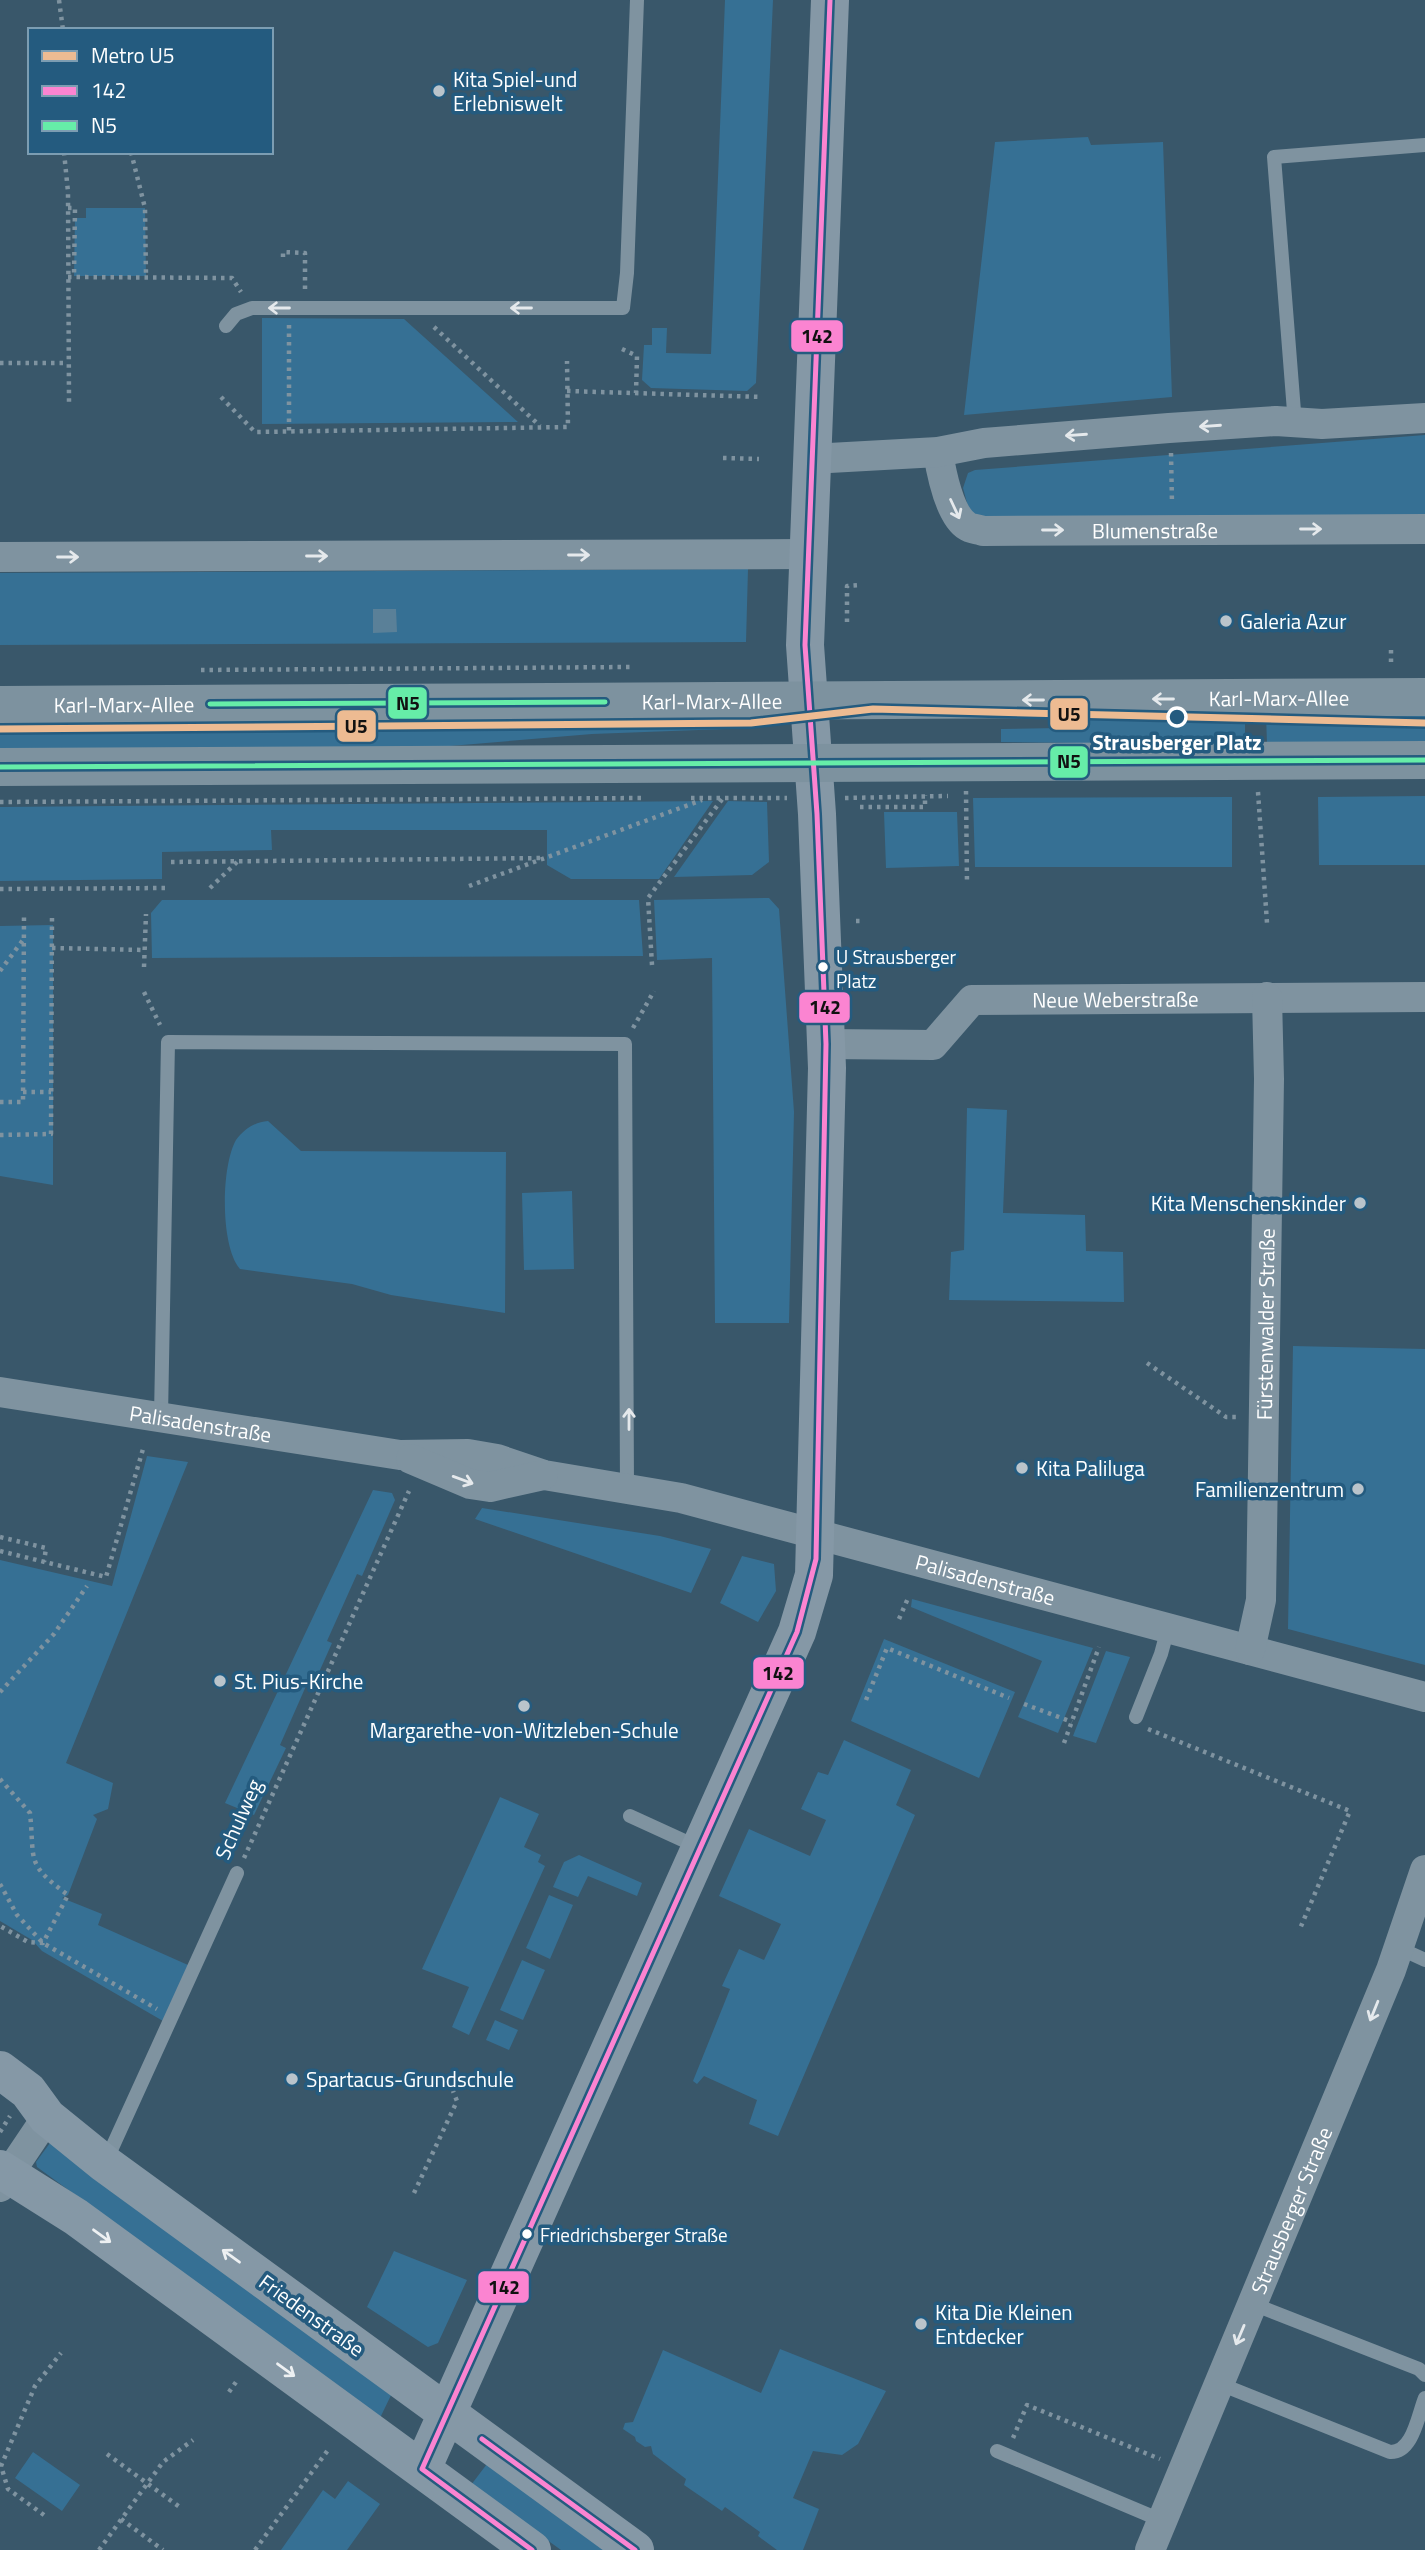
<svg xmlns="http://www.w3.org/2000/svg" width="1425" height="2550" viewBox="0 0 1425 2550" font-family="'Titillium Web',sans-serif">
<rect width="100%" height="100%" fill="#39576a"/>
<path fill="#367094" d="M 725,0 L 773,0 L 756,383 L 747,391 L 651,388 L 642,380 L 644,345 L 652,345 L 652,328 L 667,328 L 666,353 L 711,354 Z
M 1088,137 L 1091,145 L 1163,142 L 1172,397 L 964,415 L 995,142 Z
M 86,208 L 145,208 L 146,276 L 74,276 L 75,218 L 86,218 Z
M 262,318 L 404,319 L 518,422 L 262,424 Z
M 1425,435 L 1425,519 L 985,522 L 970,514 L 963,488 L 968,473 L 975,470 Z
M 748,569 L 746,642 L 0,645 L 0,573 Z
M 1425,714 L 1425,745 L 1267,744 L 1266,715 Z
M 1102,715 L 1245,715 L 1245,745 L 1001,742 L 1001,729 L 1058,728 Z
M 750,717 L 752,728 L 592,734 L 426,748 L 0,751 L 0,721 Z
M 1425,796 L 1425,865 L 1319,865 L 1318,797 Z
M 1232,797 L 1232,867 L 975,867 L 973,798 Z
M 713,801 L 659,879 L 571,879 L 547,865 L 547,830 L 271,830 L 272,850 L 162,852 L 162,879 L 0,881 L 0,807 Z
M 728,801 L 767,802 L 769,862 L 752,875 L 674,877 Z
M 884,812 L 957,812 L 959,866 L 886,868 Z
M 769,898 L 779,909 L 794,1112 L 789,1323 L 715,1323 L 712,958 L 657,960 L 654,900 Z
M 162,900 L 639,900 L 643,956 L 152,958 L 151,913 Z
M 53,925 L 53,1185 L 0,1176 L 0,926 Z
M 967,1108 L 1007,1110 L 1003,1213 L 1085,1215 L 1086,1251 L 1123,1252 L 1124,1302 L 949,1300 L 951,1252 L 964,1250 Z
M 268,1121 L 301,1151 L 506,1152 L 505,1313 L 391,1295 L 352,1284 L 240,1269 C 220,1246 221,1166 236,1140 C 244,1129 255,1122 268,1121 Z
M 572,1191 L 574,1269 L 524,1270 L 522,1193 Z
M 1293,1346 L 1425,1349 L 1425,1665 L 1288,1629 Z
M 147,1456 L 188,1462 L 66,1763 L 113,1783 L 108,1809 L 93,1815 L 97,1819 L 68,1895 L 62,1898 L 102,1914 L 98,1925 L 188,1965 L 163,2021 L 42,1951 L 32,1940 L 0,1921 L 0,1560 L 112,1586 Z
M 373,1490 L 392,1493 L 395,1500 L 362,1576 L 357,1574 L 327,1641 L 332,1643 L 316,1679 L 310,1677 L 280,1745 L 286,1748 L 254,1815 L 225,1803 Z
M 482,1508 L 660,1536 L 711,1549 L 691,1593 L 475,1519 Z
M 742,1556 L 774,1564 L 776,1591 L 758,1622 L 720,1603 Z
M 912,1599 L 1093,1648 L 1058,1733 L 1018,1717 L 1042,1661 L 911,1607 Z
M 884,1639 L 1015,1692 L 979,1778 L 851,1721 Z
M 1106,1651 L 1130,1657 L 1096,1743 L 1073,1736 Z
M 844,1740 L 911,1770 L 896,1805 L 915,1815 L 778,2136 L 749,2124 L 757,2100 L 704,2076 L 697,2084 L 693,2081 L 730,1989 L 722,1986 L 739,1949 L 764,1960 L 781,1924 L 719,1896 L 749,1829 L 810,1856 L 826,1820 L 801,1809 L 818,1772 L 828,1775 Z
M 500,1797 L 539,1814 L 524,1847 L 541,1855 L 538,1862 L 545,1866 L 469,2035 L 452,2027 L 469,1987 L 422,1969 Z
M 579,1855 L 642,1883 L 637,1896 L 588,1876 L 578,1897 L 553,1887 L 564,1862 Z
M 549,1895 L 573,1905 L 550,1959 L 526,1948 Z
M 522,1960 L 545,1970 L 523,2020 L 500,2010 Z
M 495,2020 L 518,2030 L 509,2050 L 486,2040 Z
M 50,2143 L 394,2389 L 380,2418 L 37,2167 L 36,2162 Z
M 394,2251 L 467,2280 L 438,2343 L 428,2347 L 367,2307 Z
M 780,2349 L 886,2391 L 858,2444 L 842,2455 L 813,2451 L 793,2498 L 819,2509 L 803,2550 L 777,2550 L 758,2536 L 760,2532 L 725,2507 L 722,2511 L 684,2485 L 686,2479 L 653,2454 L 651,2446 L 645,2447 L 636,2441 L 635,2437 L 623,2429 L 625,2423 L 633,2422 L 663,2350 L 761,2393 Z
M 33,2452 L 80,2485 L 62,2511 L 15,2478 Z
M 490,2460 L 616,2550 L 561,2550 L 471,2485 Z
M 348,2481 L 380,2504 L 347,2550 L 281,2550 L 323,2490 L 335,2499 Z"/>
<path fill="#5a8098" d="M 373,609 L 396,609 L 397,632 L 373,633 Z"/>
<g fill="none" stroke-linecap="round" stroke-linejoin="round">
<path stroke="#7f93a0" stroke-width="4.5" stroke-dasharray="3.5 5" stroke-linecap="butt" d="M 59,0 L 63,30
M 64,152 L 68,192 L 69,402
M 131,152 L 145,208 L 146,276
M 68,208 L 75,208 L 74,276
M 283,257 L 283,252 L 305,253 L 305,291
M 68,277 L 232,278 L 241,292
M 289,325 L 289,432
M 434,327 L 540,426
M 622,349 L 637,356 L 636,393
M 0,363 L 68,363
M 567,391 L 762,397
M 221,397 L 255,432 L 568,427 L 567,361
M 1171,453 L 1172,504
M 723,458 L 759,459
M 847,622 L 847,586 L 861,585
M 1391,650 L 1391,666
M 201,670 L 630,667
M 966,791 L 967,884
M 1258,792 L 1267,923
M 691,798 L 787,798
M 845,798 L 948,796
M 0,802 L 641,798
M 860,807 L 925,807 L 925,795
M 171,862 L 544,858
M 469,886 L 702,800
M 210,888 L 237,862
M 0,889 L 167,888
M 856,921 L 864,921
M 52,948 L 145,950
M 652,965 L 648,898 L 723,798
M 144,967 L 146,914
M 0,971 L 23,940
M 144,992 L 160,1025
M 633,1028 L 654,991
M 23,1092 L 51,1092
M 0,1102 L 23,1102 L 24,915
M 0,1135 L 51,1134 L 52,915
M 1147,1363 L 1226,1417 L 1238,1417
M 0,1537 L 46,1548 L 44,1562
M 0,1551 L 106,1577 L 143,1449
M 899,1619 L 909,1596
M 0,1692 L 54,1634 L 87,1586
M 866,1700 L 887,1648 L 1009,1698
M 1024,1704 L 1072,1722
M 1148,1729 L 1350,1811 L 1299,1931
M 1064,1743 L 1099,1647
M 0,1779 L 30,1813 C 35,1862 25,1863 68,1895 L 43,1943 L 28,1942 L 0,1926
M 244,1858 L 409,1491
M 0,1884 L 17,1915 L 43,1943 L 157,2009
M 0,2132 L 10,2116
M 414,2193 L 457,2101 L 453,2091
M 229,2392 L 236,2382
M 1013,2438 L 1027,2405 L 1160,2459
M 107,2454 L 181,2508
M 44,2515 L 8,2489 L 1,2466 L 35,2386 L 61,2353
M 121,2519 L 163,2550
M 99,2550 L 163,2462 L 193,2440
M 255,2550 L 328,2450"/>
<path stroke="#7f93a0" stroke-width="14" d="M 226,326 L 236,314 L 252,308 L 623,308 L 627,273 L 637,0
M 1295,424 L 1274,157 L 1425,145
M 161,1416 L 168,1042 L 625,1044 L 627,1487
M 1136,1717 L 1161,1654 L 1168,1628
M 630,1816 L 700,1848
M 1399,1948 L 1425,1960
M 106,2161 L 237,1873
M 1253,2304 L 1419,2369 L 1425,2375
M 1220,2384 L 1390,2452 C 1413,2453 1418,2415 1425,2398
M 997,2451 L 1163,2521"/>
<g stroke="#7f93a0" stroke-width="30">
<path id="s1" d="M 938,452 C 941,471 949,515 967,526 C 971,529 978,529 983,531 L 1425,529"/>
<path d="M 811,459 L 938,452 L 984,443 L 1169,428 L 1276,421 L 1322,424 L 1425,418"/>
<path d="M 0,557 L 808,554"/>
<path id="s2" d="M 826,1044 L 933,1045 L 972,1000 L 1425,997"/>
<path id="s3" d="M 0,1392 L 400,1455 L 468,1454 L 497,1459 L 544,1475 L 681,1498 L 1425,1697"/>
<path d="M 411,1459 L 470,1484 L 490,1487 L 543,1475"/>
<path id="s4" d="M 1250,1650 L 1261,1600 L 1269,1079 L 1267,997"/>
<path d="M 0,2187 L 47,2117"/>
<path id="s5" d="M 1150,2550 L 1391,1970 L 1425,1870"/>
</g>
<path stroke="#8598a6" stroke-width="38" d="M 0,2070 L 28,2091 L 47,2117 L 105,2164 L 635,2550
M 0,2169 L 76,2217 L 532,2550
M 422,2469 L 797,1632 L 814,1575 L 827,1068 L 817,814 L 805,645 L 830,0"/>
<g stroke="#7d929f" stroke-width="38">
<path id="s6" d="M 0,705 L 1425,697"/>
<path d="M 0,767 L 1425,760"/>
</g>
<g stroke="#245b7f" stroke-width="10">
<path id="bus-1" d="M 482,2439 L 635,2550
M 532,2550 L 422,2469 L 797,1632 L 816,1559 L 826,1044 L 817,814 L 805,645 L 830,0"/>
</g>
<g stroke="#245b7f" stroke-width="10">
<path id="bus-2" d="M 210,704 L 605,702
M 0,767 L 1425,760"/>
</g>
<use href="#bus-1" stroke="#fb84d1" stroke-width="5"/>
<use href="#bus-2" stroke="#66eda8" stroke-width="5"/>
<g stroke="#245b7f" stroke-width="12">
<path id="metro-1" d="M 0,729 L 751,723 L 873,709 L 1425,723"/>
</g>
<use href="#metro-1" stroke="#edbb92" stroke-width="7"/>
</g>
<defs><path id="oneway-shaft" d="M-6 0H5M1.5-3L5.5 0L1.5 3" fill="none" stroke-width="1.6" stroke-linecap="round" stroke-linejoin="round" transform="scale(1.75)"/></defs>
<g stroke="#e5e9ec">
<use href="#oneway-shaft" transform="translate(279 308) rotate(180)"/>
<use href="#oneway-shaft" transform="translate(521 308) rotate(180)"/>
<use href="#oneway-shaft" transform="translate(1210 426) rotate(176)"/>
<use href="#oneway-shaft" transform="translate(1076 435) rotate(176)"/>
<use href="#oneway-shaft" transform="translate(955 509) rotate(65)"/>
<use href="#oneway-shaft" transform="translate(1311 529)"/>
<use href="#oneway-shaft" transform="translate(1053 530)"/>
<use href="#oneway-shaft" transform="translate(579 555)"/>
<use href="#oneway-shaft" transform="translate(317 556)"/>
<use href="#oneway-shaft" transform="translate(68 557)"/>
<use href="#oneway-shaft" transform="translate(1163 699) rotate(180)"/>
<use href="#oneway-shaft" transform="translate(1033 700) rotate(180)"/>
<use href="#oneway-shaft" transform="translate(629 1419) rotate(-90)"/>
<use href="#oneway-shaft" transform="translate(463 1480) rotate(20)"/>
<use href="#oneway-shaft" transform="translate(1374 2011) rotate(112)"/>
<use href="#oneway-shaft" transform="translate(1240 2335) rotate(113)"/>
</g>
<g stroke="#edf0f2">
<use href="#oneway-shaft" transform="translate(102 2236) rotate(36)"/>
<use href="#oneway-shaft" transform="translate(231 2256) rotate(-144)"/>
<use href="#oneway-shaft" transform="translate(286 2370) rotate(36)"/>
</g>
<g fill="#bac4cb" stroke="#245b7f" stroke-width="2.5">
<circle cx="439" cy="91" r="7"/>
<circle cx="1226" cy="621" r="7"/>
<circle cx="1360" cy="1203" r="7"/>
<circle cx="1022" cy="1468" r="7"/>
<circle cx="1358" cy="1489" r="7"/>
<circle cx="220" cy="1681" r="7"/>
<circle cx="524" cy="1706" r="7"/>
<circle cx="292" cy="2079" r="7"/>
<circle cx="921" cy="2324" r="7"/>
</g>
<circle fill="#245b7f" stroke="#fff" stroke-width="3.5" cx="1177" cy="717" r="9"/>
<g fill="#fff" stroke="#245b7f" stroke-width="2.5">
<circle cx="823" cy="967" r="6"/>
<circle cx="527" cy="2234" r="6"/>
</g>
<g text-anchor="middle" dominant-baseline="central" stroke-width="7" stroke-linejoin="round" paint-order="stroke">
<g font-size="19" fill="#fff" stroke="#245b7f" text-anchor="start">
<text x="836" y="956">U Strausberger<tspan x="836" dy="24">Platz</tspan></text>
<text x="540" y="2234">Friedrichsberger Straße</text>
</g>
<g font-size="21" fill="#fff" stroke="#245b7f" text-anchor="start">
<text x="453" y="79">Kita Spiel-und<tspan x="453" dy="24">Erlebniswelt</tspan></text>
<text x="1240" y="621">Galeria Azur</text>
<text x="1346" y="1203" text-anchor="end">Kita Menschenskinder</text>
<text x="1036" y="1468">Kita Paliluga</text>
<text x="1344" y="1489" text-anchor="end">Familienzentrum</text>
<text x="234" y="1681">St. Pius-Kirche</text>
<text x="524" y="1730" text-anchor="middle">Margarethe-von-Witzleben-Schule</text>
<text x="306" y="2079">Spartacus-Grundschule</text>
<text x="935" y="2312">Kita Die Kleinen<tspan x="935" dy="24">Entdecker</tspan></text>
</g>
<g font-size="21" fill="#fff" stroke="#245b7f">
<text stroke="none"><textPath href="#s1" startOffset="270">Blumenstraße</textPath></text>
<text stroke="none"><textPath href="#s6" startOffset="1279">Karl-Marx-Allee</textPath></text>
<text stroke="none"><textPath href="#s6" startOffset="712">Karl-Marx-Allee</textPath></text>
<text stroke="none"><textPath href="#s6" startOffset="124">Karl-Marx-Allee</textPath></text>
<text stroke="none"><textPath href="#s2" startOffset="310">Neue Weberstraße</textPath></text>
<text stroke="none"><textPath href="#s4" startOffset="327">Fürstenwalder Straße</textPath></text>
<text stroke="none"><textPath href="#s3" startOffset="203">Palisadenstraße</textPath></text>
<text stroke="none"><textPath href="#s3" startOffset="1006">Palisadenstraße</textPath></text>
<text transform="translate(238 1819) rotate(-66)">Schulweg</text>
<text stroke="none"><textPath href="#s5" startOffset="368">Strausberger Straße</textPath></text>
<text transform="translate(312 2315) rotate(36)">Friedenstraße</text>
</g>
<g font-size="21" font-weight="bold" fill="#fff" stroke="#245b7f">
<text x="1177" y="742">Strausberger Platz</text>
</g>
</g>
<g stroke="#245b7f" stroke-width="2.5">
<rect x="790" y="319" width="54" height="34" rx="7" fill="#fb84d1"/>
<rect x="387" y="686" width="41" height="34" rx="7" fill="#66eda8"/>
<rect x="1049" y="697" width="40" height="34" rx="7" fill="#edbb92"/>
<rect x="336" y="709" width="41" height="34" rx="7" fill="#edbb92"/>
<rect x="1049" y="745" width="40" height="34" rx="7" fill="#66eda8"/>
<rect x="798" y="991" width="53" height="33" rx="7" fill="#fb84d1"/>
<rect x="752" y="1656" width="53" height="34" rx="7" fill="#fb84d1"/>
<rect x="477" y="2270" width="53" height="34" rx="7" fill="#fb84d1"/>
</g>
<g font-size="19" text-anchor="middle" font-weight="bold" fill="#111">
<text x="817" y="343">142</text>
<text x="408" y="710">N5</text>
<text x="1069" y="721">U5</text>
<text x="356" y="733">U5</text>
<text x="1069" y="768">N5</text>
<text x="825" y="1014">142</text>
<text x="778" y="1680">142</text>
<text x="504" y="2294">142</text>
</g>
<rect x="28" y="28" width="245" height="126" fill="#245b7f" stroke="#7c9db2" stroke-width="2"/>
<rect x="42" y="51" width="35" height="10" fill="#edbb92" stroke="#7c9db2" stroke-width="2"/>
<text x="91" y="63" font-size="21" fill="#ffffff">Metro U5</text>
<rect x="42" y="86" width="35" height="10" fill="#fb84d1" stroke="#7c9db2" stroke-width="2"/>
<text x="91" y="98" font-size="21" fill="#ffffff">142</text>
<rect x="42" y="121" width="35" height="10" fill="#66eda8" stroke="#7c9db2" stroke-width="2"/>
<text x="91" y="133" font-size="21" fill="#ffffff">N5</text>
</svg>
